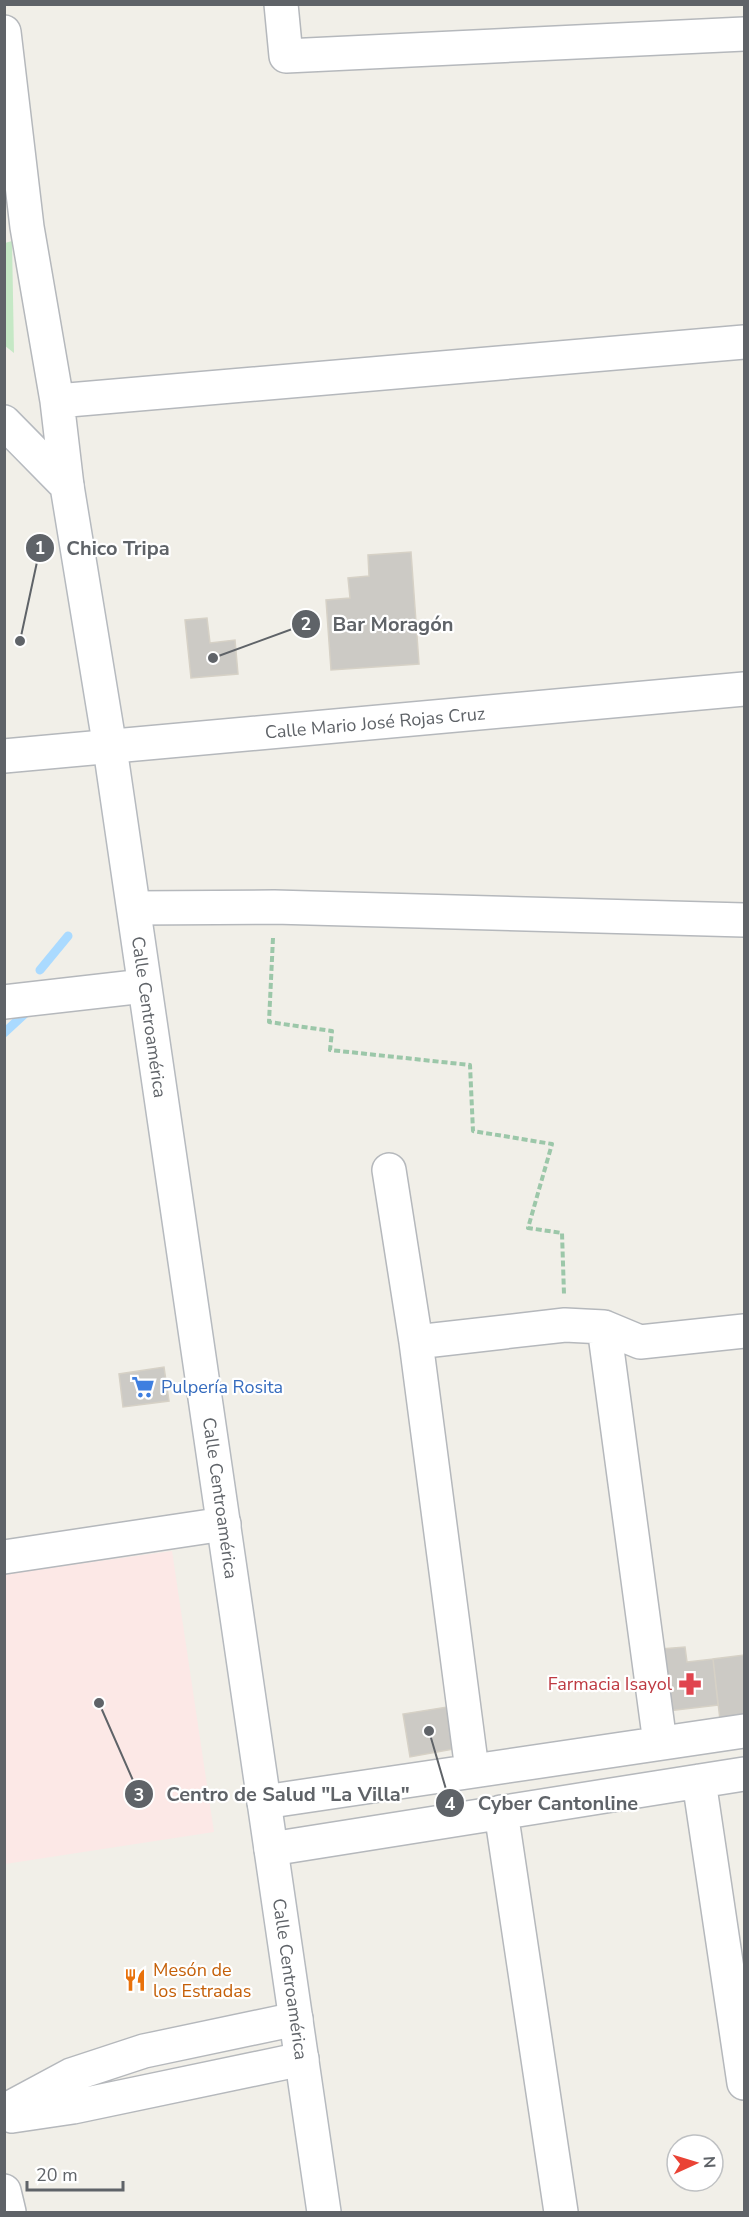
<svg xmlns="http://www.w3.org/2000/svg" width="749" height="2217" viewBox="0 0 749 2217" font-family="'Nunito Sans',sans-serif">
<rect width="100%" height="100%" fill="#f1efe8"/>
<path fill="#fce8e6" d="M 172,1551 L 214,1832 L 5,1864 L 5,1574 Z"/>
<path fill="#c5e8c5" d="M 12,241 L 14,353 L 4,345 L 5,243 Z"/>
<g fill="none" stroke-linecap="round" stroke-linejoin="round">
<path stroke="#aadaff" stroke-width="9" d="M 40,970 L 68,936
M 4,1033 L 31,1008"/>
</g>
<path fill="#cccac5" stroke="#d6d1c6" stroke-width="1.5" d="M 411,552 L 419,664 L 331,670 L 326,600 L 350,598 L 348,578 L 369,576 L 368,555 Z
M 207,618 L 210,643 L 235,640 L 238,674 L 191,678 L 185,620 Z
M 164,1367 L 169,1401 L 123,1407 L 119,1374 Z
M 685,1647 L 687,1662 L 713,1659 L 718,1705 L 668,1711 L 661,1649 Z
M 744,1655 L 744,1717 L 720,1720 L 713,1659 Z
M 447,1707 L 454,1749 L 410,1757 L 403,1714 Z"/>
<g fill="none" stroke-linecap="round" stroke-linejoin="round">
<g stroke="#b5b8bc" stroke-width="36">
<path id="minor" d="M 281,4 L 286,56 L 744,34
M 4,32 L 27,227 L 57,401 L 67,486
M 57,401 L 744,342
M 4,756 L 744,689
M 134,908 L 274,907 L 744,920
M 4,1002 L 144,986
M 389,1170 L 416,1342 L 472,1770
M 604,1327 L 660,1743
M 416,1342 L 565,1325 L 604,1327 L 640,1342 L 744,1331
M 4,1557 L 224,1524
M 699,1781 L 744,2083
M 264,1802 L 744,1731
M 501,1812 L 561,2212
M 271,1849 L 744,1774
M 4,2111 L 71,2075 L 144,2051 L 296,2019
M 12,2116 L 73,2107 L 302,2059
M 4,2191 L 9,2212"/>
</g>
<g stroke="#b6babf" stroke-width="36">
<path id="secondary" d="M 4,422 L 67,486 L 110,748 L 324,2212"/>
</g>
<path stroke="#9cc7a9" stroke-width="4" stroke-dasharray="6 3" stroke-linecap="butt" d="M 273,938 L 269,1022 L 332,1031 L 330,1050 L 470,1065 L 473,1131 L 552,1144 L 528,1228 L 562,1233 L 564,1294"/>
<use href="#minor" stroke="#fff" stroke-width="33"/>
<use href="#secondary" stroke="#fff" stroke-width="33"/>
</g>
<defs>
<g id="supermarket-bare" transform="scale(1.8)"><path d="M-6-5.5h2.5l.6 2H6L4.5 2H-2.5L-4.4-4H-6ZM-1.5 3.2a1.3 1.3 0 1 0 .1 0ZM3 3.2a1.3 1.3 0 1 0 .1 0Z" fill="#3f7fe0" stroke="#fff" stroke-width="2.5" paint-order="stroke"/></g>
<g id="pharmacy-bare" transform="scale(1.8)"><path d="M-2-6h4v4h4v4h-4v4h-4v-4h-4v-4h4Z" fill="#e0444e" stroke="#fff" stroke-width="2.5" paint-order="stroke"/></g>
<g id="restaurant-bare" transform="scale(1.8)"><path d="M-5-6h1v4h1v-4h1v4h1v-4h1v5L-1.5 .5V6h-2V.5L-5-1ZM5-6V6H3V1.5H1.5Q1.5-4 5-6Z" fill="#e8710a" stroke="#fff" stroke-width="2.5" paint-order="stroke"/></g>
</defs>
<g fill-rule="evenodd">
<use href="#supermarket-bare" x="143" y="1387"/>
<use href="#pharmacy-bare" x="690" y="1684"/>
<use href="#restaurant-bare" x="135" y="1980"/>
</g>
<g text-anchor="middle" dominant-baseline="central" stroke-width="4.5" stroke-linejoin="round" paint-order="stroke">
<g font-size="18" fill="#5f6368" stroke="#fff">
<text transform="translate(375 723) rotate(-5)">Calle Mario José Rojas Cruz</text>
<text transform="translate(149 1017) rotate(82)">Calle Centroamérica</text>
<text transform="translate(220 1498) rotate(82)">Calle Centroamérica</text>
<text transform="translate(290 1979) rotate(82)">Calle Centroamérica</text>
</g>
<g font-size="18" fill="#366cbe" stroke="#fff" text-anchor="start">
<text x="161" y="1387">Pulpería Rosita</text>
</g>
<g font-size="18" fill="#be3a42" stroke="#fff" text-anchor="end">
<text x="672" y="1684">Farmacia Isayol</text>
</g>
<g font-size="18" fill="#c56008" stroke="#fff" text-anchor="start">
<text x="153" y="1970">Mesón de<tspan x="153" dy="21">los Estradas</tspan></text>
</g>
</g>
<path fill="none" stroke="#5f6368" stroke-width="2" d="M20 641L40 548M213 658L306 624M99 1703L139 1794M429 1731L450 1803"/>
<g fill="#5f6368" stroke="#fff" stroke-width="2">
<circle cx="20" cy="641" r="6"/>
<circle cx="213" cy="658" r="6"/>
<circle cx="99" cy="1703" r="6"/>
<circle cx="429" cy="1731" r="6"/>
<circle cx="40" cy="548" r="15"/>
<circle cx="306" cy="624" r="15"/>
<circle cx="139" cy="1794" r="15"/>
<circle cx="450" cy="1803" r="15"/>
</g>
<g font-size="18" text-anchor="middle" font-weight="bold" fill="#fff">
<text x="40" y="554">1</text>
<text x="306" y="630">2</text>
<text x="139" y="1801">3</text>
<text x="450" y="1810">4</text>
</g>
<g font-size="20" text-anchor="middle" font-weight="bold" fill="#5f6368" stroke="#fff" stroke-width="4.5" stroke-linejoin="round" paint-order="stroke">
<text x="118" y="555">Chico Tripa</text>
<text x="393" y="631">Bar Moragón</text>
<text x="288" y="1801">Centro de Salud "La Villa"</text>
<text x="558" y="1810">Cyber Cantonline</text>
</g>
<rect width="749" height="2217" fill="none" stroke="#5f6368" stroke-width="12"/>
<g transform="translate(695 2163) rotate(86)"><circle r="28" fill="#ffffff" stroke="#bfc1c3" stroke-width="1.5"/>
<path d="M0-4.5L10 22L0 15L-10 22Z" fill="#ea4335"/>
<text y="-9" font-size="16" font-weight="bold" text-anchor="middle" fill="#5f6368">N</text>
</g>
<path d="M27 2181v9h96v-9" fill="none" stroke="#5f6368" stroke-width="3"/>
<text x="36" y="2181" font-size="18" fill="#5f6368" stroke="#ffffff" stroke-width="4.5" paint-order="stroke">20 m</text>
</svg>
